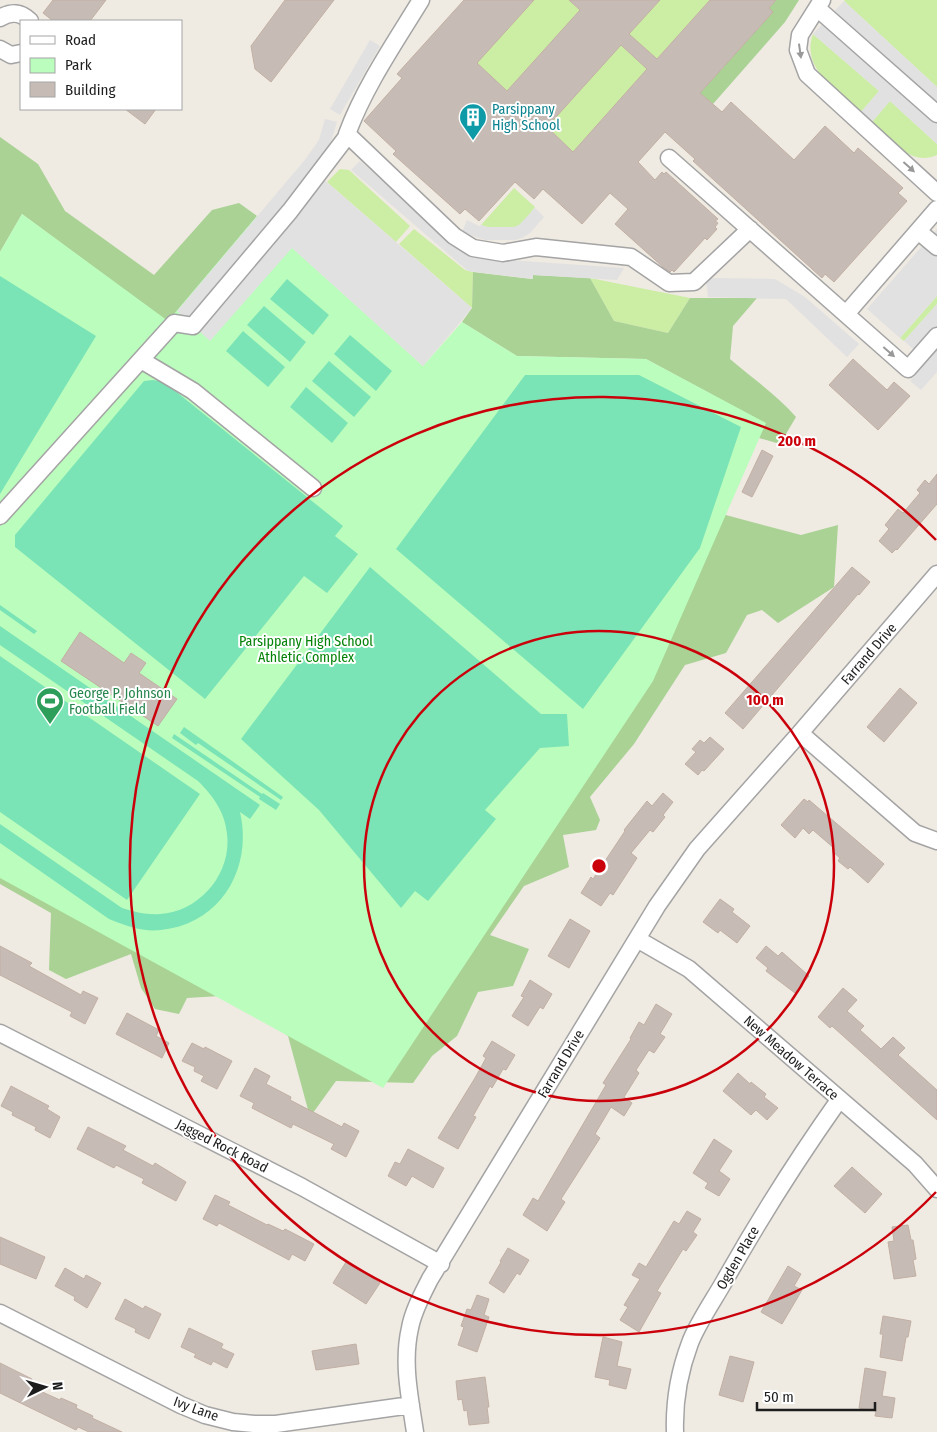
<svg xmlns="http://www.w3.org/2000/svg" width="937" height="1432" viewBox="0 0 937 1432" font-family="'Fira Sans Condensed',sans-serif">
<rect width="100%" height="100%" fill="#efeae2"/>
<path fill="#cceda4" d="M 534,0 L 569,0 L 580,10 L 507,91 L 477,63 Z
M 660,0 L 710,0 L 657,59 L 629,34 Z
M 845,0 L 937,0 L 937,87 L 844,1 Z
M 813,34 L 879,91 L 861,112 C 839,92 800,69 813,34 Z
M 621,45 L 647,69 L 573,152 L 547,127 Z
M 890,101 L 937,144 L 937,155 C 910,167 890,139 872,122 Z
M 340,169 L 349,170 L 410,226 L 396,242 L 327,182 Z
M 514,188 L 535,207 C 530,213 525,222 518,226 C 512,229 488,228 481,225 Z
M 414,229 L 465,270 L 473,272 L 472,308 L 399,244 Z
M 590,278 L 690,298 L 668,333 L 614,321 Z
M 937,296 L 937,304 L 904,341 L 900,338 Z"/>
<path fill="#a9d294" d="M 776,0 L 799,0 L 785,22 L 713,104 L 700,93 L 773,12 L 769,8 Z
M 0,137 L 38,164 L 65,211 L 154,275 L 212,210 L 239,203 L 257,216 L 168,322 L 22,214 L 0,252 Z
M 473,272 L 532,279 L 533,275 L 590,278 L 614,321 L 668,333 L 690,298 L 757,298 L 733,326 L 730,359 C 752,378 777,395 796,417 L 780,444 L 759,438 L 765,423 L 646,359 L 517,356 L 462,322 L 472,308 Z
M 707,510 L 801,535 L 838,525 L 834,587 L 778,623 L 762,610 L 747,615 L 726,653 L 685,665 L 634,744 L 590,797 L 600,820 L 596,830 L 563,835 L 569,867 L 524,886 L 490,935 L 529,949 L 513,986 L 478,992 L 457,1036 L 432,1056 L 413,1083 L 336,1081 L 310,1117 L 288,1036 L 236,995 L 187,998 L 179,1014 L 155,1009 L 141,988 L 131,954 L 66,979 L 49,970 L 51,913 L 0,884 L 0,863 Z"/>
<path fill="#bbfdbd" d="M 22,214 L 168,321 L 257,216 L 423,366 L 462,322 L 517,356 L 646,359 L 766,423 L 653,681 L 383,1088 L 0,878 L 0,252 Z"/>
<path fill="#7ae4b6" d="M 0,276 L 96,336 L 0,494 Z
M 287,279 L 329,315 L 313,335 L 270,299 Z
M 264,306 L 306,342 L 290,362 L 247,325 Z
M 243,331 L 285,367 L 268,387 L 226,351 Z
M 350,335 L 392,371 L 376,391 L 334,354 Z
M 329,361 L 371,397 L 354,417 L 312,381 Z
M 525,375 L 639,375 L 741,427 L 700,548 L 583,709 L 396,549 Z
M 153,380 L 164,382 L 343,526 L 335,536 L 358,554 L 327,593 L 304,576 L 205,699 L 15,547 L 15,535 L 144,381 Z
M 306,387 L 348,423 L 332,443 L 290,407 Z
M 370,567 L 541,714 L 567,714 L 569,746 L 540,748 L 485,810 L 496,819 L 428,901 L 415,891 L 401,908 L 319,810 L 241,739 Z
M 0,605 L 37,631 L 34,634 L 0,610 Z
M 0,626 L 260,805 L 250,819 L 240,812 C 253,868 221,924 161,930 C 143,932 126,926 109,919 L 0,843 L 0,824 L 122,908 C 135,912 147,915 160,914 C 200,912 232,873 227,834 C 225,812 213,796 198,781 L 0,645 Z
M 0,656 L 200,794 L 127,900 L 0,812 Z
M 184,727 L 283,797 L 281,800 L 198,743 L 196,745 L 180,733 Z
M 174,734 L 262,794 L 263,793 L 280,804 L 276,810 L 259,799 L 260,797 L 172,738 Z"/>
<path fill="#e1e1e1" d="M 844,1 L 937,87 L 937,144 L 890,101 L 872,122 L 861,112 L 879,91 L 813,34 Z
M 370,40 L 380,46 L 340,115 L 330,109 Z
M 325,119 L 337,122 L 329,148 L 314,171 L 472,308 L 423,366 L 292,248 L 210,341 L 177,311 L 304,161 L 319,140 Z
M 360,161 L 465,253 L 477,258 L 624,268 L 617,280 L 533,275 L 533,279 L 468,271 L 351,170 Z
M 535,208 L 544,217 L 530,233 L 522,238 L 515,240 L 485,240 L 462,232 L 467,220 L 479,226 L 481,225 L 487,227 L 514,227 L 519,225 Z
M 937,229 L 937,296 L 900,338 L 867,309 Z
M 706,278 L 775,279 L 805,297 L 859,344 L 847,357 L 786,299 L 708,297 Z
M 937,304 L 937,372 L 921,390 L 910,381 L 927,361 L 904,341 Z"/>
<path fill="#c7bcb5" stroke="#c2afa3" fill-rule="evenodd" d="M 53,0 L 106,0 L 90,21 L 53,21 L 43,13 Z
M 285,0 L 334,0 L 271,82 L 255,69 L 251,46 Z
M 464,0 L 534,0 L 477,63 L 507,91 L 580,10 L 569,0 L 660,0 L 629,34 L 657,59 L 710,0 L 776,0 L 769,8 L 773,12 L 700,93 L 722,112 L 731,102 L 794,160 L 825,126 L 854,153 L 858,148 L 903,188 L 898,193 L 907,201 L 834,282 L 825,274 L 822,278 L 693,161 L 695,159 L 665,132 L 638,162 L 655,180 L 662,172 L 664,174 L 666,172 L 718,219 L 715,221 L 718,223 L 715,227 L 717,229 L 707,240 L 705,238 L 674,272 L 672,270 L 670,272 L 663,267 L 615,224 L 628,209 L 610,193 L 582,224 L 543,189 L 534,199 L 515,182 L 479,221 L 465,209 L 460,214 L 393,154 L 396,151 L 364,121 L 402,78 L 397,74 ZM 621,45 L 647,69 L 573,152 L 547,127 Z
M 125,109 L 156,109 L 145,124 Z
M 853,359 L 887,390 L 894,382 L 910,396 L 878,430 L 829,385 Z
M 762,450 L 773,456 L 752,497 L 742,492 Z
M 937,474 L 937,504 L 897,550 L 896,549 L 892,553 L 879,541 L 889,529 L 885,525 L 898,509 L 903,513 L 920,493 L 917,490 L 925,480 L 929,484 Z
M 852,567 L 870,582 L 859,595 L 858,594 L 743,729 L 725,713 Z
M 80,632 L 124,663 L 131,653 L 146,663 L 139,673 L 177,699 L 158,726 L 61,661 Z
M 900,688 L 917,703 L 884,742 L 867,727 Z
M 710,737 L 724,749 L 704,771 L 702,770 L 698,775 L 685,764 L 696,752 L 692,749 L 700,740 L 704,743 Z
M 663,793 L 673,802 L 663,815 L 665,817 L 653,832 L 650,830 L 631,853 L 637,858 L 613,895 L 610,893 L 601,906 L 581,893 L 591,877 L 593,879 L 625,831 L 624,830 L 647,801 L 652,806 Z
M 804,799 L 808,802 L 809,800 L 884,864 L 868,883 L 850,867 L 848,869 L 838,861 L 840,858 L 833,852 L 835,849 L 813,830 L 809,834 L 803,828 L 795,838 L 781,825 Z
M 720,899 L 734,909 L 732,912 L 750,926 L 737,943 L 720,930 L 718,933 L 703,922 Z
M 570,919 L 590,931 L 569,968 L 548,956 Z
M 0,946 L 32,963 L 29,966 L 81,995 L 83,991 L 98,998 L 85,1024 L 70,1016 L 72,1012 L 0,975 Z
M 766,946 L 778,956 L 782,952 L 809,976 L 795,993 L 766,971 L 768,968 L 756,958 Z
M 530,980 L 552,994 L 543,1009 L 540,1007 L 528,1026 L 512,1016 L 524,997 L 521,996 Z
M 843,988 L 857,1000 L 847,1011 L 864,1026 L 860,1030 L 881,1049 L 893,1037 L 905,1048 L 898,1055 L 937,1090 L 937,1120 L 832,1026 L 830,1028 L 818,1017 Z
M 656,1004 L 672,1014 L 660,1034 L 665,1037 L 654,1053 L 649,1050 L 636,1070 L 639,1073 L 624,1097 L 632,1103 L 624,1116 L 611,1107 L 595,1134 L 600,1138 L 561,1199 L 565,1202 L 547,1231 L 523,1215 L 533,1198 L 538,1201 L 606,1085 L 603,1083 L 631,1039 L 630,1038 L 639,1022 L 644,1025 Z
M 127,1013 L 159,1030 L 156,1036 L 169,1043 L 162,1058 L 116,1034 Z
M 492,1041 L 515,1055 L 506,1070 L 503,1069 L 492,1088 L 490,1086 L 473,1116 L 476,1117 L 458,1149 L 438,1138 L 475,1078 L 486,1058 L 483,1056 Z
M 192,1043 L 204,1049 L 205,1047 L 232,1061 L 217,1089 L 201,1081 L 204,1076 L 194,1071 L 195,1067 L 182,1061 Z
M 255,1068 L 270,1076 L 266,1084 L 291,1097 L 290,1100 L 342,1127 L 344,1123 L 359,1131 L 346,1157 L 331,1149 L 334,1144 L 293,1124 L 291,1128 L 252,1108 L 254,1103 L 240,1096 Z
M 738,1073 L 750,1084 L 751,1082 L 766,1094 L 764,1097 L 778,1108 L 767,1120 L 756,1110 L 751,1115 L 723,1091 Z
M 11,1086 L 49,1106 L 47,1109 L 60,1117 L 50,1138 L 35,1130 L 36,1127 L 12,1115 L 13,1112 L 1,1106 Z
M 88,1127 L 126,1146 L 123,1150 L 153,1166 L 155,1163 L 186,1182 L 176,1201 L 142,1183 L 144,1179 L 116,1165 L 114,1168 L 77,1149 Z
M 714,1139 L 732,1151 L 719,1171 L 730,1179 L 719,1196 L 705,1188 L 708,1183 L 693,1173 Z
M 408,1149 L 444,1168 L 433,1188 L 412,1176 L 406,1186 L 388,1176 L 395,1162 L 400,1164 Z
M 852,1167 L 882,1194 L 865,1213 L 834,1186 Z
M 215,1195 L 230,1202 L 228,1205 L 267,1225 L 268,1224 L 283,1231 L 285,1229 L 314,1244 L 305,1261 L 292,1254 L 289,1260 L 219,1223 L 217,1226 L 203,1219 Z
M 687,1211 L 701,1219 L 693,1232 L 697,1235 L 686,1251 L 683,1249 L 665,1278 L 657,1291 L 661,1293 L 639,1332 L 620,1320 L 628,1307 L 624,1305 L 640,1279 L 632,1275 L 639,1263 L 646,1267 L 674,1221 L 679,1224 Z
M 908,1225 L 911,1240 L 913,1240 L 916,1259 L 913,1260 L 916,1276 L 894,1279 L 888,1242 L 894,1241 L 892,1227 Z
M 0,1237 L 45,1257 L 36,1279 L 0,1264 Z
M 508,1248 L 529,1260 L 520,1275 L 517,1273 L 504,1293 L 489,1283 L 501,1262 L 500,1261 Z
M 346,1262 L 380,1283 L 366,1304 L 333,1283 Z
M 788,1266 L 801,1274 L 794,1286 L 802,1290 L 782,1324 L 761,1312 Z
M 65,1268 L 84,1279 L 86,1275 L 101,1283 L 87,1308 L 74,1300 L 75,1297 L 55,1286 Z
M 477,1295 L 489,1299 L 484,1315 L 489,1317 L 477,1352 L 458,1345 L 464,1327 L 461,1326 L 467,1309 L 471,1310 Z
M 125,1299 L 143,1309 L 145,1306 L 161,1314 L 149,1339 L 135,1332 L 136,1329 L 115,1319 Z
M 883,1316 L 911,1321 L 908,1337 L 906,1337 L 902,1361 L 880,1357 L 883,1334 L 880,1334 Z
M 189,1328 L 223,1344 L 221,1348 L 234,1354 L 227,1368 L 213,1361 L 211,1365 L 194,1357 L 196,1354 L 181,1347 Z
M 603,1337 L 622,1342 L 617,1366 L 631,1369 L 626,1389 L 609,1385 L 610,1380 L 595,1377 Z
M 356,1344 L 359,1364 L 316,1370 L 312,1351 Z
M 730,1356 L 754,1362 L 743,1402 L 719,1395 Z
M 0,1363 L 32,1379 L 29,1386 L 60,1400 L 61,1398 L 77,1405 L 76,1408 L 93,1416 L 92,1418 L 122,1432 L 89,1432 L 78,1427 L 76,1430 L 0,1393 Z
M 865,1368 L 886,1372 L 882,1396 L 895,1398 L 892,1418 L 875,1416 L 876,1411 L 859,1408 Z
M 485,1377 L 489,1407 L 487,1407 L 489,1423 L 469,1425 L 467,1410 L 464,1411 L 462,1399 L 458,1400 L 456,1381 Z"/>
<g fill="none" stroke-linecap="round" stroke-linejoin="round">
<g stroke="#a4a4a4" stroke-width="19">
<path id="minor" d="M 421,0 C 394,44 365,86 347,134 L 454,236 L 473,248 L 503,253 L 536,247 L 631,257 L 669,283 L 694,282 L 750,229
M 822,0 L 800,35 L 798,50 L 807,74 L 937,193
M 817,8 L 937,114
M 0,18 C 11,11 21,12 30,21
M 0,49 L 11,55 L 21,53
M 669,158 L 908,369 L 937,336
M 918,231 L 937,247
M 846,314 L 937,209
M 141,360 L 193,391 L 313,488
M 0,516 L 174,323 L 193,326 L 290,211 L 348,135
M 937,574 L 800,733 L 915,833 L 937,841
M 637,939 L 689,969 L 915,1164 L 937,1189
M 0,1033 L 302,1187 L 441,1264
M 0,1313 L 181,1405 L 205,1415 L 233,1422 L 254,1424 L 276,1424 L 411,1405
M 415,1432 C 410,1398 402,1363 410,1328 C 413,1311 422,1295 430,1279 L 657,906 L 697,849 L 800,733
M 675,1432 C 674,1401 679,1372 690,1343 C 697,1324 715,1298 725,1280 C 760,1218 798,1158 839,1100"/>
</g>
<use href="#minor" stroke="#fff" stroke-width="16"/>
</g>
<defs><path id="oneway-solid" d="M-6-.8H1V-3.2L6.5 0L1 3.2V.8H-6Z" transform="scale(1.25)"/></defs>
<g fill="#999">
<use href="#oneway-solid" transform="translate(800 51) rotate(82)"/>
<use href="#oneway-solid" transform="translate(909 167) rotate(42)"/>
<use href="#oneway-solid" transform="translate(889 352) rotate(41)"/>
</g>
<g fill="none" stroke="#ca000a" stroke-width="2.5">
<circle cx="599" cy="866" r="235"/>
<path d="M936 1192A469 469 0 1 1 936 540"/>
</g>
<defs>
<g id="building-pin" transform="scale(1.4375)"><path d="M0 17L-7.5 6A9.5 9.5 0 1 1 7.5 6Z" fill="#0f9aa8" stroke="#fff"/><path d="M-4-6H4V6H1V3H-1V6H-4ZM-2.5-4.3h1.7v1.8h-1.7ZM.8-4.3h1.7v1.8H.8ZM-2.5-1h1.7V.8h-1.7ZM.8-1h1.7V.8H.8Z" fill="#fff"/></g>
<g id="stadium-pin" transform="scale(1.4375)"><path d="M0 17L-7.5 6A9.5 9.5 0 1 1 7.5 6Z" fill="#2e9e5b" stroke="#fff"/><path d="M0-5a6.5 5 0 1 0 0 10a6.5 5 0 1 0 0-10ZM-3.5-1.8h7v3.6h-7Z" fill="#fff"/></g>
</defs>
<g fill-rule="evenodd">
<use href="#building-pin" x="473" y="117"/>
<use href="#stadium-pin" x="50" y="701"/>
</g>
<g text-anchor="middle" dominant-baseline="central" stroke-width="4" stroke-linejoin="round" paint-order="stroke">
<g font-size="14" fill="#0d838f" stroke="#fff" text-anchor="start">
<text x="492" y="109">Parsippany<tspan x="492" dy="16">High School</tspan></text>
</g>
<g font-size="14" fill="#048308" stroke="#fff">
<text x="306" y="641">Parsippany High School<tspan x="306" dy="16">Athletic Complex</tspan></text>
</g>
<g font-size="14" fill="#1d1d1d" stroke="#fff">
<text transform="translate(869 654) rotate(-49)">Farrand Drive</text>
<text transform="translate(791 1058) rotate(41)">New Meadow Terrace</text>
<text transform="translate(561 1064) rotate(-59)">Farrand Drive</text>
<text transform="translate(222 1146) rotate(27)">Jagged Rock Road</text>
<text transform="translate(738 1258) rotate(-60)">Ogden Place</text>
<text transform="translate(196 1409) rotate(20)">Ivy Lane</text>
</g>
<g font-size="14" fill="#27864d" stroke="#fff" text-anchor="start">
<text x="69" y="693">George P. Johnson<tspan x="69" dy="16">Football Field</tspan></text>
</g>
</g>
<circle cx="599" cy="866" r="8" fill="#ca000a" stroke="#fff" stroke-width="2.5"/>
<g font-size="15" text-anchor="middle" font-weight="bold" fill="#ca000a" stroke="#fff" stroke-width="4" stroke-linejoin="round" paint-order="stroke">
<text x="797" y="446">200 m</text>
<text x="765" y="705">100 m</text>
</g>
<rect x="20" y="20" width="162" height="90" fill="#ffffff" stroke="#a5a5a5"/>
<rect x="30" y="36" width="25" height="8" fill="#ffffff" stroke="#a5a5a5"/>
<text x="65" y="45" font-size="15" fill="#1d1d1d">Road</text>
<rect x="30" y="58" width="25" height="15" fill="#bbfdbd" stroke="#a5a5a5"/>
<text x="65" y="70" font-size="15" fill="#1d1d1d">Park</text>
<rect x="30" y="82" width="25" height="15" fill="#c7bcb5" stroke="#a5a5a5"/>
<text x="65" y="95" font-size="15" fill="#1d1d1d">Building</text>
<g transform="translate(45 1387) rotate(85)" stroke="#ffffff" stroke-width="4" paint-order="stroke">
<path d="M0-4L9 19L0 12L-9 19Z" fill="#1d1d1d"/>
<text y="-8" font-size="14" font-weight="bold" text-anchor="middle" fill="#1d1d1d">N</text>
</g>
<path d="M757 1402v8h118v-8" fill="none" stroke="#1d1d1d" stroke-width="2.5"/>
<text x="764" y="1402" font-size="15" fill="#1d1d1d" stroke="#ffffff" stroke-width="4" paint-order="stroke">50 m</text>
</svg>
